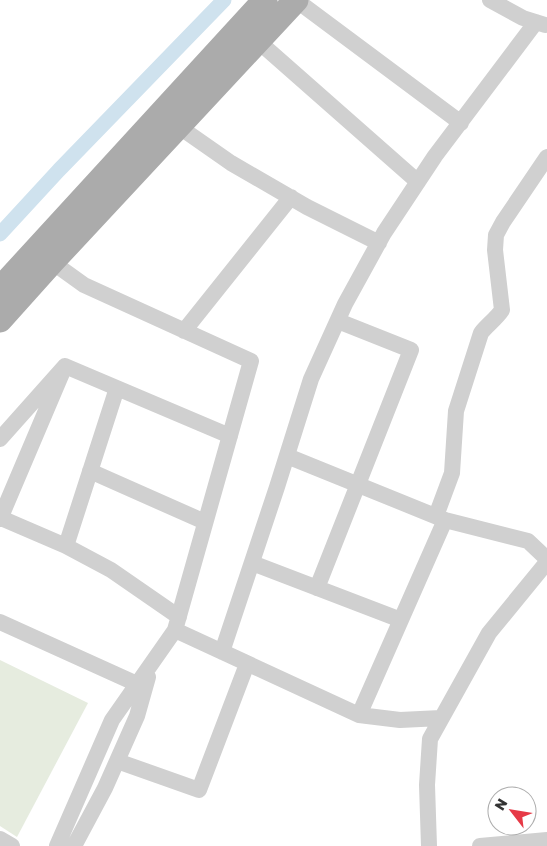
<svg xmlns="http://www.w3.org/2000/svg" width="547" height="846" viewBox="0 0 547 846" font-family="'Golos Text',sans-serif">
<rect width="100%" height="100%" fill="#fff"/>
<path fill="#e6ecdf" d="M 0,660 L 88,703 L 17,837 L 0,826 Z"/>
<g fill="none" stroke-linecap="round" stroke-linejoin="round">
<path stroke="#cfe2ee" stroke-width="15" d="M 0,234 L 59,170 L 224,0"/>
<path stroke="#d0d0d0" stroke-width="16" d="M 296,0 L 461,123
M 490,0 L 523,18 L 545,25
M 258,41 L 418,182
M 178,126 L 231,163 L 307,207 L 379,243
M 52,262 L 84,285 L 251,361 L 175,630 L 112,720 L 57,846
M 184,331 L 291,197
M 65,366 L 230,436
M 0,439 L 65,366 L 0,519
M 287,456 L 445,520 L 359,715
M 90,471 L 205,522
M 436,516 L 452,473 L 456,411 L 481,333 C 487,325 496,319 502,310 L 495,250 L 496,235 L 503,222 L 547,157
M 1,518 L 66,546 L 111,570 L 179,617
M 445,520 L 528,541 L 547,559
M 66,546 L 117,388
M 252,563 L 401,620
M 317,588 L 411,350 L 338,321
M 0,622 L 137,684
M 175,630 L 359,715 L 400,720 L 441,718
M 222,652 L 277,487 L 311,379 L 345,304 L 384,233 L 435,156 L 536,22
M 117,761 L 199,790 L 247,664
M 0,839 L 12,846
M 74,846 L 105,788 L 137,716 L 148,677
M 429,846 L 427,785 L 430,739 L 489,633 L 547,562
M 480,846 L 547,840"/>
<path stroke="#ababab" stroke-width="25" d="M 0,289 L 265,0
M 0,320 L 52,262 L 296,0"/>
</g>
<g transform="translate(512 811) rotate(301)"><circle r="24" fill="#ffffff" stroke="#adadad"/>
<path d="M0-4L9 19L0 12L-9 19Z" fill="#e63946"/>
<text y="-8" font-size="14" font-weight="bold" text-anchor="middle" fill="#333333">N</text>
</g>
</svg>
